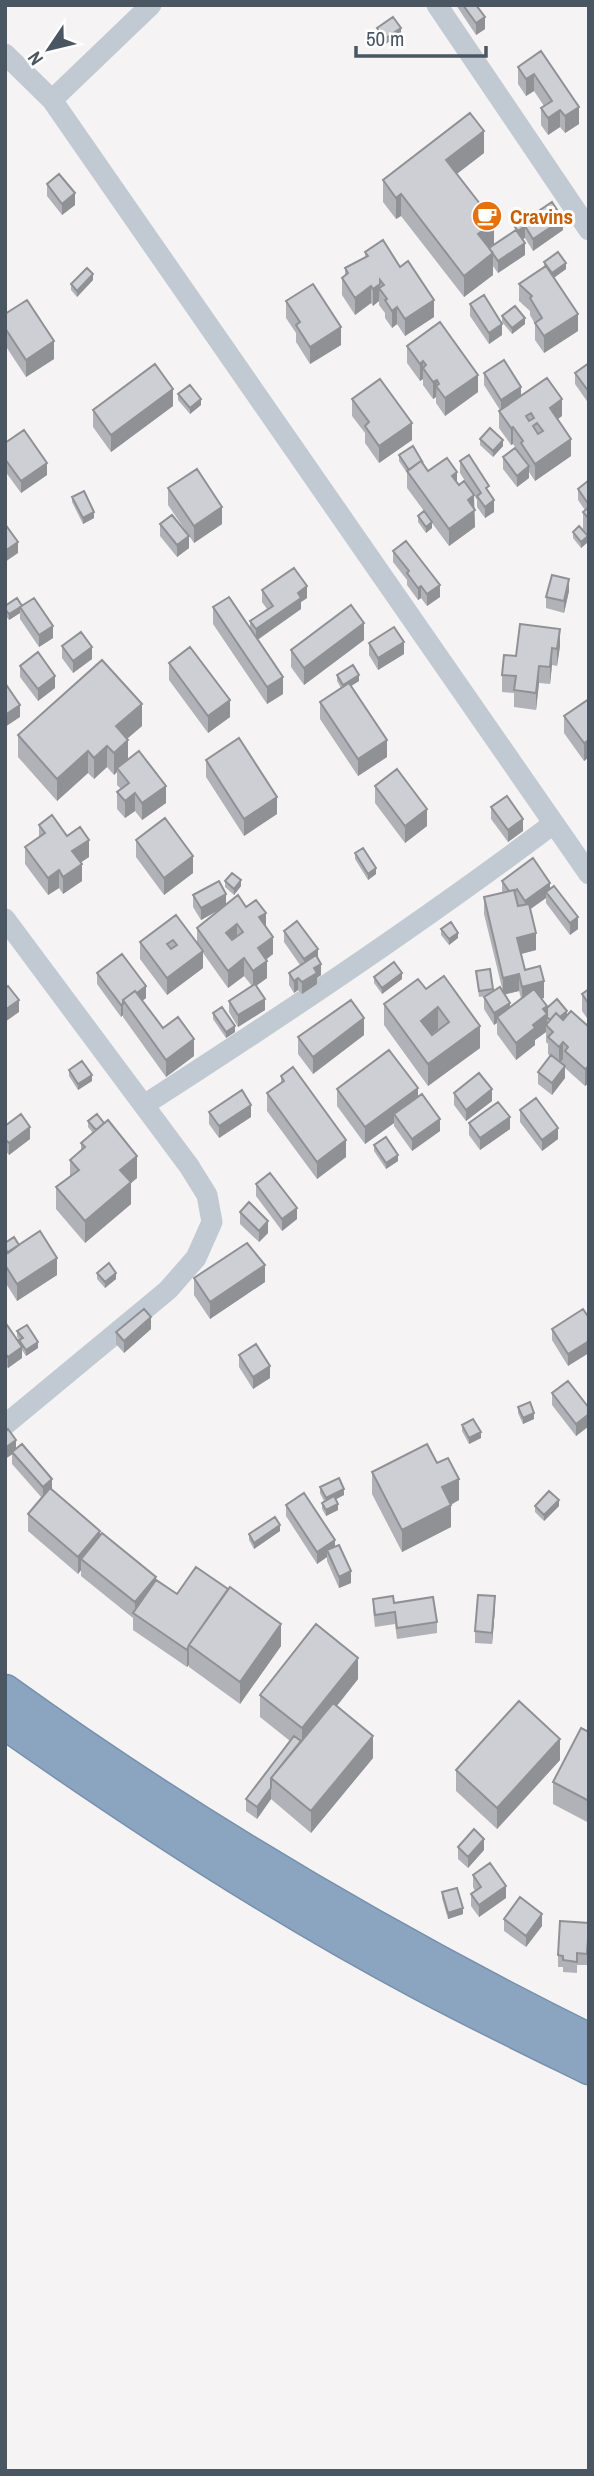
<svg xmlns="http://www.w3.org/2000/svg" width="594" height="2476" viewBox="0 0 594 2476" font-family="'Archivo Narrow',sans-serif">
<rect width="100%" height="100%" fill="#f5f3f3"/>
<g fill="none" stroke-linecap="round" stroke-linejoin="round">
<g stroke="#7690ad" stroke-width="35">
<path id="highway" d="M 5,1691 C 190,1824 385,1939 589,2040
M 5,1723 C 138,1816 275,1906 418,1982 C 474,2012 532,2040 589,2068"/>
</g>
<path stroke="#c1cad2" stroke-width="21" d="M 437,5 L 589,230
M 5,54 L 52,100 L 589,874
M 52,100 L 151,5
M 5,919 L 189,1166 L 207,1195 L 212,1222 L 196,1258 L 168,1290 L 5,1425
M 144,1105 C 284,1015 420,924 553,824"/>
<use href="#highway" stroke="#8ba5c1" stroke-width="32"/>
</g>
<path fill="#b0b2b7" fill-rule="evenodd" d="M 456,5 L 476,5 L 485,29 L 476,35 Z
M 377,28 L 401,34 L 384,45 L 377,34 Z
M 541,51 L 579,124 L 565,133 L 560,127 L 548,135 L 541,125 L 541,108 L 544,106 L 534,91 L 526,96 L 518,84 L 518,67 Z
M 484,153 L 457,174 L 494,244 L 489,248 L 515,230 L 515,227 L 552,202 L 563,230 L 533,251 L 525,238 L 522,239 L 525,255 L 498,273 L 493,266 L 493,275 L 464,297 L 401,216 L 396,219 L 383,202 L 383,180 Z
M 47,184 L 75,205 L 62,215 L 47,196 Z
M 365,252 L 434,317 L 405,336 L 397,324 L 392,328 L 385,318 L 385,313 L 379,305 L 379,301 L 373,306 L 371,303 L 355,315 L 342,295 L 342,278 L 345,275 L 345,268 L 365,258 Z
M 544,262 L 566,269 L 554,278 L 578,331 L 544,353 L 535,340 L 535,324 L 530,315 L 530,311 L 519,301 L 519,284 L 544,267 Z
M 93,280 L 77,297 L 71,290 L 71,284 Z
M 286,301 L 341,345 L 310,364 L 296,342 L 296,333 L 286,318 Z
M 470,304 L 502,335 L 489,344 L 470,316 Z
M 5,314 L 54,359 L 26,377 L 5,345 Z
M 502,316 L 525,324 L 512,334 L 502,322 Z
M 407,346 L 478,392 L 445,416 L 436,403 L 436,397 L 433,399 L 423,385 L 423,379 L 420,381 L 407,363 Z
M 589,363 L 589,404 L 575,384 L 575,373 Z
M 484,373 L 521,396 L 562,416 L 557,419 L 571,456 L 535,481 L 529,472 L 529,478 L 517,487 L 503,469 L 503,457 L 521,455 L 513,444 L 511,445 L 499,428 L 499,411 L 500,410 L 484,385 Z
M 178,394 L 201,405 L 190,414 L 178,400 Z
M 352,399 L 412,440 L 379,463 L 365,443 L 365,433 L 352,416 Z
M 173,406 L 111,452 L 93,427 L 93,410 Z
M 480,439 L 503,446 L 493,457 L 480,445 Z
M 5,443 L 47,475 L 21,493 L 5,471 Z
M 399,455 L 423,464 L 428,471 L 457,482 L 474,508 L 475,527 L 449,546 L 432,523 L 432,528 L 426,533 L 418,522 L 418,516 L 424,511 L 407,488 L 407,473 L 399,461 Z
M 460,461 L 489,493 L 494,512 L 485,518 L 477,507 L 477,500 L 460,473 Z
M 589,480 L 589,536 L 583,529 L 583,512 L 585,510 L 578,500 L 578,489 Z
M 168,488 L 222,524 L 194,543 L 168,505 Z
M 72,497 L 94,518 L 83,524 L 72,502 Z
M 160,524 L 189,548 L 177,557 L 160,536 Z
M 573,532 L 588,542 L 581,548 L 573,538 Z
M 393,551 L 440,597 L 427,606 L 421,598 L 418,600 L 407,585 L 407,580 L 393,562 Z
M 262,590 L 307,598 L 301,602 L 301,609 L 258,639 L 283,694 L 267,704 L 213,624 L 213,607 L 250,628 L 250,621 L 267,609 L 262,602 Z
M 569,591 L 564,613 L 546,608 L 546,597 Z
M 5,606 L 22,606 L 53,638 L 39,647 L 20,619 L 20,613 L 9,620 L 5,615 Z
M 364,640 L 304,685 L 291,667 L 291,650 Z
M 369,643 L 404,654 L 378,670 L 369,655 Z
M 62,646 L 92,659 L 73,673 L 62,658 Z
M 560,646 L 557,666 L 552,665 L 550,684 L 539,683 L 536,710 L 514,707 L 514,693 L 502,692 L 502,675 L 516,656 Z
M 169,663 L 230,717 L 208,733 L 169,680 Z
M 20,666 L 55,688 L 38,701 L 20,677 Z
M 337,675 L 359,681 L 351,686 L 387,757 L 358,776 L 320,719 L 320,702 L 341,688 L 337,681 Z
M 589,699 L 589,757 L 584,761 L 564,733 L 564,716 Z
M 142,726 L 127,739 L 128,759 L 166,803 L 142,820 L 135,811 L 125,818 L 117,809 L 117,792 L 121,789 L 117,785 L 117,772 L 114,775 L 107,767 L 94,779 L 88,773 L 57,801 L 18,757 L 18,735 Z
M 206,760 L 277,814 L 244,836 L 206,777 Z
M 375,786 L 427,826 L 405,843 L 375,803 Z
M 491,807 L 523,831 L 508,842 L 491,819 Z
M 39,825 L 67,836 L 89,857 L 80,863 L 82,881 L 63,894 L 59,888 L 48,895 L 25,864 L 25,847 L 39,837 Z
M 136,840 L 193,873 L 164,895 L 136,857 Z
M 355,853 L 376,874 L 368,880 L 355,859 Z
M 225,881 L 241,886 L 234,895 L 225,887 Z
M 502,881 L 550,888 L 578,929 L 570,935 L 546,903 L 546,898 L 530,909 L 536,950 L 521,954 L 525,970 L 544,998 L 541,999 L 547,1008 L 567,1016 L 589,1027 L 589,1083 L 585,1086 L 565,1068 L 565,1078 L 552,1095 L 538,1084 L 538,1072 L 550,1056 L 548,1054 L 548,1044 L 546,1042 L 546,1032 L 535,1040 L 535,1045 L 516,1060 L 497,1034 L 497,1023 L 494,1025 L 484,1009 L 484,997 L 486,996 L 479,997 L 476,971 L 490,969 L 493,991 L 503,992 L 484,914 L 484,897 L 502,893 ZM 519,991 L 521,998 L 510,1007 L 504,994 Z
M 193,895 L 226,905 L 246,907 L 266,927 L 273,954 L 266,960 L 267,978 L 256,986 L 265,1010 L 238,1027 L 229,1012 L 229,1001 L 252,986 L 244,976 L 228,988 L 203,953 L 203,968 L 167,995 L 140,959 L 140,942 L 176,915 L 197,943 L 197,928 L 222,908 L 201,920 L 193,907 Z
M 441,929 L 458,938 L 449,945 L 441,935 Z
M 284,931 L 318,959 L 321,975 L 317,978 L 317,984 L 302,994 L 298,990 L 294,993 L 289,985 L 289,973 L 300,965 L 284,942 Z
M 97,973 L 146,998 L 142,1001 L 163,1028 L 194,1056 L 166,1077 L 123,1017 L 123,1015 L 121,1017 L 97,984 Z
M 374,977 L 402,979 L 382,994 L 374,983 Z
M 426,989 L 480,1048 L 428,1086 L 384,1025 L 384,1004 Z
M 589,989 L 589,1021 L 582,1011 L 582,994 Z
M 213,1013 L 235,1032 L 226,1038 L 213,1019 Z
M 364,1035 L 313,1074 L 298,1054 L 298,1037 Z
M 69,1070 L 92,1081 L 78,1090 L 69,1076 Z
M 281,1076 L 346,1157 L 317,1179 L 267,1111 L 267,1093 L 281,1083 Z
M 337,1089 L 418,1097 L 440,1131 L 412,1151 L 394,1126 L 394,1123 L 365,1144 L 337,1106 Z
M 454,1093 L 492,1101 L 466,1121 L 454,1105 Z
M 520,1110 L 558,1139 L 542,1151 L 520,1122 Z
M 209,1112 L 251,1117 L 219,1138 L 209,1124 Z
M 88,1121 L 137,1178 L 131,1183 L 131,1204 L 85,1243 L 56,1209 L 56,1187 L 70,1177 L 70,1160 L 81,1151 L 81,1143 L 93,1133 L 88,1127 Z
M 469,1123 L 510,1129 L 480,1150 L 469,1135 Z
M 5,1126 L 30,1139 L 9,1155 L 5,1150 Z
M 374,1145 L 398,1161 L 386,1169 L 374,1151 Z
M 256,1184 L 297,1219 L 282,1231 L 256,1196 Z
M 240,1212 L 268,1233 L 259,1242 L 240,1224 Z
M 5,1243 L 19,1245 L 57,1275 L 17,1301 L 5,1282 Z
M 97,1273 L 116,1279 L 105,1288 L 97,1279 Z
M 194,1278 L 265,1282 L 210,1319 L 194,1295 Z
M 583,1309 L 568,1366 L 552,1340 L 552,1329 Z
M 5,1327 L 19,1342 L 20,1340 L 17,1337 L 17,1331 L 38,1348 L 26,1356 L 22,1350 L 22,1358 L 8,1368 L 5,1365 Z
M 151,1329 L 124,1353 L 116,1344 L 116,1332 Z
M 239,1355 L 270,1378 L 253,1389 L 239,1367 Z
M 552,1393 L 589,1408 L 589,1426 L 576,1436 L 552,1405 Z
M 518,1407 L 534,1419 L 523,1424 L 518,1413 Z
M 462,1425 L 481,1438 L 469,1444 L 462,1431 Z
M 5,1432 L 16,1450 L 52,1490 L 100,1536 L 156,1580 L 177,1594 L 281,1646 L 240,1704 L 189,1667 L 189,1665 L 187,1667 L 133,1630 L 133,1618 L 81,1576 L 81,1570 L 78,1574 L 28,1531 L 28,1514 L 42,1498 L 12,1464 L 12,1454 L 5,1459 Z
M 437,1463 L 459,1500 L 451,1505 L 451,1527 L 402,1552 L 372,1494 L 372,1472 Z
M 320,1487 L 344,1495 L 335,1500 L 338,1510 L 326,1516 L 322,1509 L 322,1503 L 324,1501 L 320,1493 Z
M 286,1505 L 335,1546 L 351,1583 L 339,1588 L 327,1561 L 327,1557 L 317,1564 L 286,1516 Z
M 535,1506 L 559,1506 L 544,1521 L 535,1512 Z
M 280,1531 L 254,1549 L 249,1540 L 249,1534 Z
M 373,1599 L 394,1603 L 437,1622 L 437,1633 L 397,1639 L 395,1624 L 375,1627 L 373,1610 Z
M 495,1608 L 492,1644 L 475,1643 L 475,1631 Z
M 358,1679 L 337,1706 L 373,1758 L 311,1833 L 271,1799 L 257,1819 L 246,1811 L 246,1799 L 290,1741 L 260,1717 L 260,1695 Z
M 589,1732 L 589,1823 L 553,1804 L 553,1782 Z
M 560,1760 L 497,1829 L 456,1791 L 456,1770 Z
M 458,1847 L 484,1850 L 468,1868 L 458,1859 Z
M 473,1875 L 506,1898 L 479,1917 L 471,1906 L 471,1894 L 475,1891 L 473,1887 Z
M 442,1892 L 463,1914 L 448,1919 L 442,1898 Z
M 504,1919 L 542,1926 L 526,1947 L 504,1931 Z
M 589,1923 L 587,1965 L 577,1965 L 577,1973 L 563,1972 L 563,1967 L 558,1967 L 558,1955 Z"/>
<path fill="#909195" d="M 485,17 L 485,29 L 476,35 L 476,23 Z
M 401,28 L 401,34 L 384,45 L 384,39 Z
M 534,74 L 534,91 L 526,96 L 526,79 Z
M 579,107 L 579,124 L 565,133 L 565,116 Z
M 560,110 L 560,127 L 548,135 L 548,118 Z
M 484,131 L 484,153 L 446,182 L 446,160 Z
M 75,193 L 75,205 L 62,215 L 62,204 Z
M 401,194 L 401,216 L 396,219 L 396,198 Z
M 563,219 L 563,230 L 533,251 L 533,239 Z
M 494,222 L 494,244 L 478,256 L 478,234 Z
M 525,226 L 525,238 L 518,242 L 518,231 Z
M 525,243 L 525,255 L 498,273 L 498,261 Z
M 493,253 L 493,275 L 464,297 L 464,276 Z
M 566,263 L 566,269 L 552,279 L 552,273 Z
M 93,274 L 93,280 L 77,297 L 77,291 Z
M 380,280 L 379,301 L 373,306 L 373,289 Z
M 371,286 L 371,303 L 355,315 L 355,298 Z
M 434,300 L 434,317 L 405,336 L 405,319 Z
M 397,307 L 397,324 L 392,328 L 392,311 Z
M 578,314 L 578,331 L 544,353 L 544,336 Z
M 525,318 L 525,324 L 512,334 L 512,328 Z
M 502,324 L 502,335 L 489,344 L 489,333 Z
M 341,327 L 341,345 L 310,364 L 310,347 Z
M 54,341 L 54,359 L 26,377 L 26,360 Z
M 423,361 L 423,379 L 420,381 L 420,364 Z
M 478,375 L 478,392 L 445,416 L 445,398 Z
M 437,380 L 436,397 L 433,399 L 433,382 Z
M 521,387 L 521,399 L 501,411 L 501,400 Z
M 173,389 L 173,406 L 111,452 L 111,435 Z
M 201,399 L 201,405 L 190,414 L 190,408 Z
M 562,399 L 562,416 L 550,425 L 550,408 Z
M 412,423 L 412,440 L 379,463 L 379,446 Z
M 513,427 L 513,444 L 511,445 L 511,428 Z
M 571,439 L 571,456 L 535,481 L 535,464 Z
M 503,440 L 503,446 L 493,457 L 493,451 Z
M 47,463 L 47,475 L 21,493 L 21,481 Z
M 529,466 L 529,478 L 517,487 L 517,476 Z
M 457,472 L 457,489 L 452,476 Z
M 474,495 L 475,527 L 449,546 L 449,529 L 468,500 Z
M 494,500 L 494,512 L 485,518 L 485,507 Z
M 222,507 L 222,524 L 194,543 L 194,526 Z
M 94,512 L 94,518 L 83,524 L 83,518 Z
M 432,522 L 432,528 L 426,533 L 426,527 Z
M 189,536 L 189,548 L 177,557 L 177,545 Z
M 588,536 L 588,542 L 581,548 L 581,542 Z
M 18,542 L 18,553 L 5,562 L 5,551 Z
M 569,579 L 569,591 L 564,613 L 564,601 Z
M 440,585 L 440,597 L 427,606 L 427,594 Z
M 307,586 L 307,598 L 301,602 L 301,609 L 256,641 L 256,629 L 298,593 Z
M 421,586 L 421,598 L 418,600 L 418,588 Z
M 20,607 L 20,613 L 9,620 L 9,614 Z
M 364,623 L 364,640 L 304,685 L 304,668 Z
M 53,626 L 53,638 L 39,647 L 39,635 Z
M 560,629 L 560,646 L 557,666 L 557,649 Z
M 404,642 L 404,654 L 378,670 L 378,658 Z
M 92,647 L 92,659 L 73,673 L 73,661 Z
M 552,648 L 552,665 L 550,684 L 550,667 Z
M 539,666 L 539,683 L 536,710 L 536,693 Z
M 359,675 L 359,681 L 343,691 L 343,685 Z
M 55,676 L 55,688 L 38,701 L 38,689 Z
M 283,677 L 283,694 L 267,704 L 267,687 Z
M 230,700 L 230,717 L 208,733 L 208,716 Z
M 142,704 L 142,726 L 116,748 L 116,726 Z
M 20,705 L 20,717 L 5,727 L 5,715 Z
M 128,740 L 128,762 L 117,768 L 117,772 L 114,775 L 114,753 Z
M 387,740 L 387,757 L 358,776 L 358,759 Z
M 589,740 L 589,757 L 584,761 L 584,743 Z
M 107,746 L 107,767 L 94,779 L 94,758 Z
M 88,751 L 88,773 L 57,801 L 57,779 Z
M 166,786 L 166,803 L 142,820 L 142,803 Z
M 135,793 L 135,811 L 125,818 L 125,801 Z
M 277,797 L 277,814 L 244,836 L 244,819 Z
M 427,809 L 427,826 L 405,843 L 405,826 Z
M 523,819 L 523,831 L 508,842 L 508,830 Z
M 89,840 L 89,857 L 72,868 L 72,851 Z
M 193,856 L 193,873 L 164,895 L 164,878 Z
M 82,864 L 82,881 L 63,894 L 63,877 Z
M 376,868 L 376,874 L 368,880 L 368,874 Z
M 59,870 L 59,888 L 48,895 L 48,878 Z
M 241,880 L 241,886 L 234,895 L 234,889 Z
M 550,883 L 550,895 L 546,892 L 546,898 L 525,913 L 525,901 Z
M 226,894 L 226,906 L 201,920 L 201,908 Z
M 266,913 L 266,930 L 259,917 Z
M 578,917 L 578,929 L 570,935 L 570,923 Z
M 237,924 L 237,941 L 226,950 L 226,933 Z
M 458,933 L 458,938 L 449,945 L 449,939 Z
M 536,933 L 536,950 L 517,955 L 517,938 Z
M 273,937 L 273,954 L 258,965 L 258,948 Z
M 318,949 L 318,961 L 304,971 L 304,959 Z
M 203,951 L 203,968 L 167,995 L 167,978 Z
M 244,958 L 244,976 L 228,988 L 228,971 Z
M 267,961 L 267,978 L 253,988 L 253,971 Z
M 321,964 L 321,975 L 317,978 L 317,984 L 302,994 L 302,982 L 314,968 Z
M 402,973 L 402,979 L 382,994 L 382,988 Z
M 519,974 L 519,991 L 503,995 L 503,978 Z
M 298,978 L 298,990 L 294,993 L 294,981 Z
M 544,981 L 544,998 L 522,1004 L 522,987 Z
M 146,986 L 146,998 L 130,1010 L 124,1002 Z
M 265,999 L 265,1010 L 238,1027 L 238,1015 Z
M 19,1000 L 19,1012 L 5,1022 L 5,1010 Z
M 510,1003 L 510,1014 L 497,1017 L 497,1023 L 494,1025 L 494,1013 Z
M 123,1004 L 123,1015 L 121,1017 L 121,1005 Z
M 547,1006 L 547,1026 L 546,1025 L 546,1032 L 535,1040 L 535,1045 L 516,1060 L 516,1043 L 533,1025 L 543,1009 Z
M 438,1007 L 438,1029 L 421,1042 L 421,1021 Z
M 567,1011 L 567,1017 L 553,1030 L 553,1024 Z
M 364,1018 L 364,1035 L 313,1074 L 313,1057 Z
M 235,1026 L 235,1032 L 226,1038 L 226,1032 Z
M 480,1026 L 480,1048 L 428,1086 L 428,1064 Z
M 194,1039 L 194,1056 L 166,1077 L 166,1060 Z
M 563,1042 L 563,1059 L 559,1064 L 559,1047 Z
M 565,1066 L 565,1078 L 552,1095 L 552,1083 Z
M 589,1066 L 589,1083 L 585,1086 L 585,1069 Z
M 92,1075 L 92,1081 L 78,1090 L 78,1084 Z
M 418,1088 L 418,1105 L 394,1114 L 394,1123 L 365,1144 L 365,1127 Z
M 492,1089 L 492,1101 L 466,1121 L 466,1110 Z
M 251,1105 L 251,1117 L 219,1138 L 219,1126 Z
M 510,1117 L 510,1129 L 480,1150 L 480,1138 Z
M 440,1119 L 440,1131 L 412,1151 L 412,1139 Z
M 30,1127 L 30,1139 L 9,1155 L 9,1143 Z
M 558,1128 L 558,1139 L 542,1151 L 542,1140 Z
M 346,1140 L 346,1157 L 317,1179 L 317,1162 Z
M 398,1155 L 398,1161 L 386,1169 L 386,1163 Z
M 137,1156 L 137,1178 L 131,1183 L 131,1204 L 85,1243 L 85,1221 L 120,1170 Z
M 297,1208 L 297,1219 L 282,1231 L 282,1219 Z
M 268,1221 L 268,1233 L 259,1242 L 259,1231 Z
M 57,1258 L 57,1275 L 17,1301 L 17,1284 Z
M 265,1265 L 265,1282 L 210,1319 L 210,1302 Z
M 116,1273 L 116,1279 L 105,1288 L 105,1282 Z
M 151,1317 L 151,1329 L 124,1353 L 124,1341 Z
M 589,1341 L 589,1353 L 568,1366 L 568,1354 Z
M 38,1342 L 38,1348 L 26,1356 L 26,1350 Z
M 22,1347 L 22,1358 L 8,1368 L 8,1357 Z
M 270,1366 L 270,1378 L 253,1389 L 253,1377 Z
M 534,1413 L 534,1419 L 523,1424 L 523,1418 Z
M 589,1414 L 589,1426 L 576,1436 L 576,1424 Z
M 481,1432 L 481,1438 L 469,1444 L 469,1438 Z
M 16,1440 L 16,1452 L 5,1459 L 5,1448 Z
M 52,1479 L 52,1491 L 43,1499 L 43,1487 Z
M 459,1479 L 459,1500 L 442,1509 L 442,1487 Z
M 344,1489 L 344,1495 L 326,1504 L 326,1498 Z
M 559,1500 L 559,1506 L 544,1521 L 544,1515 Z
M 338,1504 L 338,1510 L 326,1516 L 326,1510 Z
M 451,1505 L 451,1527 L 402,1552 L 402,1530 Z
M 280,1525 L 280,1531 L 254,1549 L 254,1543 Z
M 100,1531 L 100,1548 L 81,1559 L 81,1570 L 78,1574 L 78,1557 Z
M 335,1540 L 335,1552 L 327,1550 L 327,1557 L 317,1564 L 317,1552 Z
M 351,1571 L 351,1583 L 339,1588 L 339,1577 Z
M 156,1577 L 156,1594 L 135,1614 L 135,1602 Z
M 495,1596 L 495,1608 L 492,1644 L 492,1633 Z
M 281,1624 L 281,1646 L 240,1704 L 240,1682 Z
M 189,1648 L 189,1665 L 187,1667 L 187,1650 Z
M 358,1658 L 358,1679 L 304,1747 L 302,1747 L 302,1728 Z
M 373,1736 L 373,1758 L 311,1833 L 311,1811 Z
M 560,1739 L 560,1760 L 497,1829 L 497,1808 Z
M 271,1788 L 271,1799 L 257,1819 L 257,1807 Z
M 484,1839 L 484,1850 L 468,1868 L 468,1857 Z
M 506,1886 L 506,1898 L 479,1917 L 479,1905 Z
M 463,1908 L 463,1914 L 448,1919 L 448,1913 Z
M 542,1914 L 542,1926 L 526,1947 L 526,1936 Z"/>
<path fill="#cdcfd5" stroke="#909195" stroke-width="2" fill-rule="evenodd" d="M 463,5 L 476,5 L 485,17 L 476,23 Z
M 393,17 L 401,28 L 384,39 L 377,28 Z
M 541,51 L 579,107 L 565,116 L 560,110 L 548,118 L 541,108 L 552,101 L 534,74 L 526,79 L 518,67 Z
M 470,113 L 484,131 L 446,160 L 494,222 L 478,234 L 493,253 L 464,276 L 401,194 L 396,198 L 383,180 Z
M 59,174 L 75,193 L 62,204 L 47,184 Z
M 552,202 L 563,219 L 533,239 L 525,226 L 518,231 L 515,227 Z
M 516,230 L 525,243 L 498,261 L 489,248 Z
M 383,240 L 400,267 L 408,261 L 434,300 L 405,319 L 397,307 L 392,311 L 385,300 L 387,299 L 379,288 L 384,285 L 380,280 L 380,284 L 373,289 L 371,286 L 355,298 L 342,278 L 348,273 L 345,268 L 368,256 L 365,252 Z
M 558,252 L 566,263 L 552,273 L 544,262 Z
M 546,266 L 578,314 L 544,336 L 535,323 L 542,318 L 530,298 L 532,296 L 519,284 Z
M 87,268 L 93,274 L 77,291 L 71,284 Z
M 313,284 L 341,327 L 310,347 L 296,325 L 300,322 L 286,301 Z
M 484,295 L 502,324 L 489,333 L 470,304 Z
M 27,300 L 54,341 L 26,360 L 5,328 L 5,314 Z
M 515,306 L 525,318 L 512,328 L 502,316 Z
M 440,322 L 478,375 L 445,398 L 436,386 L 439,384 L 437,380 L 433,382 L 423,368 L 426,365 L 423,361 L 420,364 L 407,346 Z
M 504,360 L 521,387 L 501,400 L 484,373 Z
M 589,363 L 589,392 L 575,373 Z
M 155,364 L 173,389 L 111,435 L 93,410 Z
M 547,378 L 562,399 L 550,408 L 571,439 L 535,464 L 521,443 L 523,441 L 513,427 L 511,428 L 499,411 ZM 531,413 L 534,418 L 529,421 L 526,416 ZM 537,423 L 543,431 L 538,434 L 533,426 Z
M 380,379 L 412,423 L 379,446 L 365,426 L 369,422 L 352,399 Z
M 190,385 L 201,399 L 190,408 L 178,394 Z
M 490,428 L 503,440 L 493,451 L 480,439 Z
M 24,430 L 47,463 L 21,481 L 5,459 L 5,443 Z
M 413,446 L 423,463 L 421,461 L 409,470 L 399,455 Z
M 515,448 L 529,466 L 517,476 L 503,457 Z
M 469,455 L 489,486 L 486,488 L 494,500 L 485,507 L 477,496 L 481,493 L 460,461 Z
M 447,458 L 457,472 L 452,476 L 459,485 L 464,481 L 474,495 L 468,500 L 475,510 L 449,529 L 407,471 L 421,461 L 428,471 Z
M 197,469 L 222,507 L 194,526 L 168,488 Z
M 589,480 L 589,501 L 587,502 L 578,489 Z
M 84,491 L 94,512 L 83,518 L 72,497 Z
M 589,507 L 589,519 L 583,512 Z
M 424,511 L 432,522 L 426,527 L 418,516 Z
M 172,515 L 189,536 L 177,545 L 160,524 Z
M 5,524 L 18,542 L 5,551 Z
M 579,526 L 588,536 L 581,542 L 573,532 Z
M 406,541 L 440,585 L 427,594 L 421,586 L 418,588 L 407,573 L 409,571 L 393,551 Z
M 294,568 L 307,586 L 298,593 L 301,598 L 256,629 L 250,621 L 273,606 L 262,590 Z
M 552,575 L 569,579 L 564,601 L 546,597 Z
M 229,597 L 283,677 L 267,687 L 213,607 Z
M 17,598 L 22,606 L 9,614 L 5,609 L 5,606 Z
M 34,598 L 53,626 L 39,635 L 20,607 Z
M 351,605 L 364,623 L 304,668 L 291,650 Z
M 520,624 L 560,629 L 557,649 L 552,648 L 550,667 L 539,666 L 536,693 L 514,690 L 516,676 L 502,675 L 504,655 L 516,656 Z
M 394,627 L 404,642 L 378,658 L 369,643 Z
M 81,632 L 92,647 L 73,661 L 62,646 Z
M 190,647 L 230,700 L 208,716 L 169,663 Z
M 38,652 L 55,676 L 38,689 L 20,666 Z
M 102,660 L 142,704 L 116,726 L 128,740 L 114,753 L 107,746 L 94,758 L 88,751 L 57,779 L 18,735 Z
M 353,665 L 359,675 L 343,685 L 337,675 Z
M 5,683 L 20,705 L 5,715 Z
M 349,683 L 387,740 L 358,759 L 320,702 Z
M 589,699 L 589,740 L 584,743 L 564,716 Z
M 239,738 L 277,797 L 244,819 L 206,760 Z
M 139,751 L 166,786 L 142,803 L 135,793 L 125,801 L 117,792 L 129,783 L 117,768 Z
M 397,769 L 427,809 L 405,826 L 375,786 Z
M 507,796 L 523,819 L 508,830 L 491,807 Z
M 52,815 L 67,836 L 80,827 L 89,840 L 72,851 L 82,864 L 63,877 L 59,870 L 48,878 L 25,847 L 45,833 L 39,825 Z
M 165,818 L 193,856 L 164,878 L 136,840 Z
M 363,848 L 376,868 L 368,874 L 355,853 Z
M 533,858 L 550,883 L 525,901 L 517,889 L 515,891 L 514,890 L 509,891 L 502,881 Z
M 232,873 L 241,880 L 234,889 L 225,881 Z
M 219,881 L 226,894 L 201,908 L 193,895 Z
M 554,886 L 578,917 L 570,923 L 546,892 Z
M 514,890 L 518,906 L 529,904 L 536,933 L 517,938 L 525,970 L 540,966 L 544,981 L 522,987 L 519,974 L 503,978 L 484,897 Z
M 238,895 L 246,907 L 256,900 L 266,913 L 259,917 L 273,937 L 258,948 L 267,961 L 253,971 L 244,958 L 228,971 L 197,928 ZM 237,924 L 243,932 L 232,940 L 226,933 Z
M 176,915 L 203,951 L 167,978 L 140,942 ZM 173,940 L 177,945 L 171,949 L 167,944 Z
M 297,921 L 318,949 L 304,959 L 284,931 Z
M 451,922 L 458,933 L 449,939 L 441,929 Z
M 122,954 L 146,986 L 137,993 L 135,991 L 123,1000 L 123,1004 L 121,1005 L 97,973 Z
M 316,955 L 321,964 L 314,968 L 317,973 L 302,982 L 298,978 L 294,981 L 289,973 Z
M 394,962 L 402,973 L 382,988 L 374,977 Z
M 490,969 L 493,989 L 479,991 L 476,971 Z
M 444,976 L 480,1026 L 428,1064 L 384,1004 L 418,979 L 426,989 ZM 438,1007 L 449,1022 L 432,1035 L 421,1021 Z
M 255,984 L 265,999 L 238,1015 L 229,1001 Z
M 8,986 L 19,1000 L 5,1010 L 5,989 Z
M 500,987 L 510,1003 L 494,1013 L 484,997 Z
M 534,989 L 547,1006 L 543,1009 L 547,1014 L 533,1025 L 535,1028 L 516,1043 L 497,1017 Z
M 589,989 L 589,1004 L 582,994 Z
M 135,991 L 163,1028 L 178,1017 L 194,1039 L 166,1060 L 123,1000 Z
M 557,999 L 567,1011 L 560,1017 L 556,1013 L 550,1020 L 547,1017 L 547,1008 Z
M 351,1000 L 364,1018 L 313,1057 L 298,1037 Z
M 222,1007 L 235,1026 L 226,1032 L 213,1013 Z
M 571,1011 L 589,1027 L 589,1066 L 585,1069 L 565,1051 L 568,1047 L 563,1042 L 559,1047 L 548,1037 L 553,1032 L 546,1025 L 556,1013 L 563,1020 Z
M 389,1050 L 418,1088 L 365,1127 L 337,1089 Z
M 551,1055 L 565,1066 L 552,1083 L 538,1072 Z
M 82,1061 L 92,1075 L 78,1084 L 69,1070 Z
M 293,1067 L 346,1140 L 317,1162 L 267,1093 L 284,1081 L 281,1076 Z
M 479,1073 L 492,1089 L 466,1110 L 454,1093 Z
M 242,1090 L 251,1105 L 219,1126 L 209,1112 Z
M 422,1094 L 440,1119 L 412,1139 L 394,1114 Z
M 536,1098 L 558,1128 L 542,1140 L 520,1110 Z
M 498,1102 L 510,1117 L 480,1138 L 469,1123 Z
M 21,1114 L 30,1127 L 9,1143 L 5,1139 L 5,1126 Z
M 97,1114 L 104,1123 L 96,1130 L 88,1121 Z
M 108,1120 L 137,1156 L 120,1170 L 131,1182 L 85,1221 L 56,1187 L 79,1170 L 70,1160 L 85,1147 L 81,1143 Z
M 386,1137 L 398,1155 L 386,1163 L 374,1145 Z
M 270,1173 L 297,1208 L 282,1219 L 256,1184 Z
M 249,1202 L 268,1221 L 259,1231 L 240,1212 Z
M 40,1231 L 57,1258 L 17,1284 L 5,1265 L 5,1254 Z
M 14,1237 L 19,1245 L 8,1253 L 5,1248 L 5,1243 Z
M 247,1243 L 265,1265 L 210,1302 L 194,1278 Z
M 109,1263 L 116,1273 L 105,1282 L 97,1273 Z
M 144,1309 L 151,1317 L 124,1341 L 116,1332 Z
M 583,1309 L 589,1318 L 589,1341 L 568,1354 L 552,1329 Z
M 7,1325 L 22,1347 L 8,1357 L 5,1353 L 5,1327 Z
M 27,1325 L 38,1342 L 26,1350 L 19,1340 L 23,1338 L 17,1331 Z
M 256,1344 L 270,1366 L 253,1377 L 239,1355 Z
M 568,1381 L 589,1408 L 589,1414 L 576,1424 L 552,1393 Z
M 530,1402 L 534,1413 L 523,1418 L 518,1407 Z
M 473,1419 L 481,1432 L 469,1438 L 462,1425 Z
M 8,1429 L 16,1440 L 5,1448 L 5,1432 Z
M 22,1444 L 52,1479 L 43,1487 L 12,1452 Z
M 427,1444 L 437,1463 L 448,1458 L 459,1479 L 442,1487 L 451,1505 L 402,1530 L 372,1472 Z
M 339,1478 L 344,1489 L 326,1498 L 320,1487 Z
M 50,1488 L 100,1531 L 78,1557 L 28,1514 Z
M 549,1491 L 559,1500 L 544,1515 L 535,1506 Z
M 304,1493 L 335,1540 L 317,1552 L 286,1505 Z
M 334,1496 L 338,1504 L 326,1510 L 322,1503 Z
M 275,1517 L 280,1525 L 254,1543 L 249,1534 Z
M 102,1533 L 156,1577 L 135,1602 L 81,1559 Z
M 339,1545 L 351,1571 L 339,1577 L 327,1550 Z
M 196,1567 L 228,1589 L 189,1645 L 187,1650 L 133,1613 L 156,1580 L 177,1594 Z
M 230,1587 L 281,1624 L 240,1682 L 189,1645 Z
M 478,1595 L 495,1596 L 492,1633 L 475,1631 Z
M 393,1596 L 394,1603 L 433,1597 L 437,1622 L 397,1628 L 395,1612 L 375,1615 L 373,1599 Z
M 316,1624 L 358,1658 L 302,1728 L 260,1695 Z
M 519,1701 L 560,1739 L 497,1808 L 456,1770 Z
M 333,1703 L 373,1736 L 311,1811 L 271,1778 Z
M 581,1728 L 589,1732 L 589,1801 L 553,1782 Z
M 294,1736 L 301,1741 L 271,1778 L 271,1788 L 257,1807 L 246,1799 Z
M 474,1829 L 484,1839 L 468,1857 L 458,1847 Z
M 490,1863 L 506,1886 L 479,1905 L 471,1894 L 481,1887 L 473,1875 Z
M 457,1888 L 463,1908 L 448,1913 L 442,1892 Z
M 520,1897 L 542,1914 L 526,1936 L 504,1919 Z
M 560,1921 L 589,1923 L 587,1954 L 577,1953 L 577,1962 L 563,1960 L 563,1956 L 558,1955 Z"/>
<defs>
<g id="cafe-disc" transform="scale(1.575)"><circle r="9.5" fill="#e8710a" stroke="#fff"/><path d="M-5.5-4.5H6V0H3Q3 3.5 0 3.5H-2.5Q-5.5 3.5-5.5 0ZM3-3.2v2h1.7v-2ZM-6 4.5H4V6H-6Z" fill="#fff"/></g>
</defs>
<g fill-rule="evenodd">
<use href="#cafe-disc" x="487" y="216"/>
</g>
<g text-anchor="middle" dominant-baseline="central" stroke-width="6" stroke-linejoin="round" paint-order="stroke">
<g font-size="21" font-weight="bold" fill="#c56008" stroke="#fff" text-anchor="start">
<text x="510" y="216">Cravins</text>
</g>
</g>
<rect width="594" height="2476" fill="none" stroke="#4a5661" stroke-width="14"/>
<g transform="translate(49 49) rotate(235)" stroke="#ffffff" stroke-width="5" paint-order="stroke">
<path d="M0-5L12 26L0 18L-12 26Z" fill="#4a5661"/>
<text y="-10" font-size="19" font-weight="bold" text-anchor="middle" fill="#4a5661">N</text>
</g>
<path d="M356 46v10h130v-10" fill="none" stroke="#4a5661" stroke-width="3.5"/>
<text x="366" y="46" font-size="21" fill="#4a5661" stroke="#ffffff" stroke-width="5" paint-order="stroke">50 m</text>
</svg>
